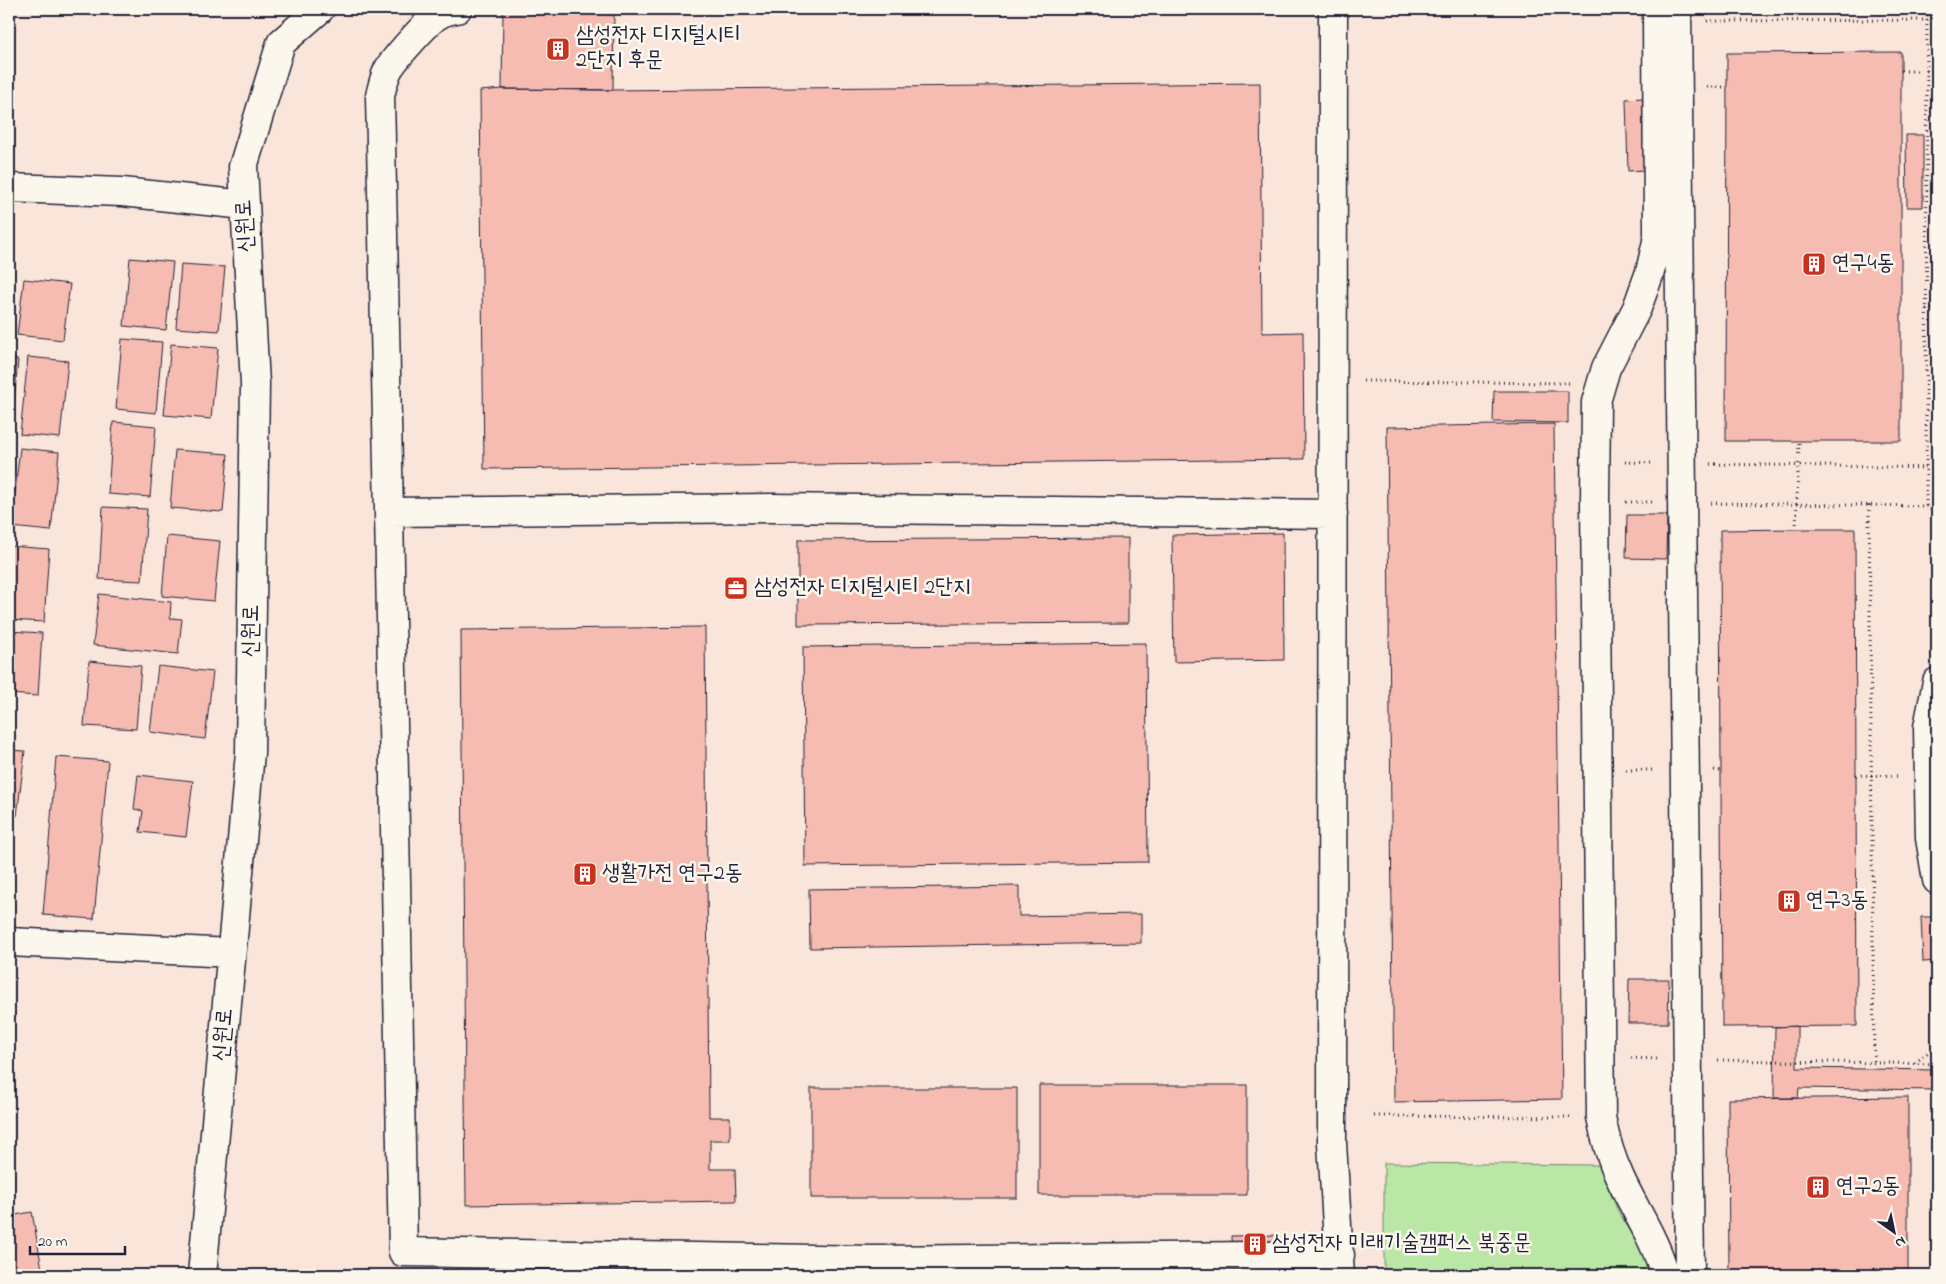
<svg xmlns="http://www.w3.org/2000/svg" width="1946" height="1284" viewBox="0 0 1946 1284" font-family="'Indie Flower','Poor Story',sans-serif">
<rect width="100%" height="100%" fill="#fae5da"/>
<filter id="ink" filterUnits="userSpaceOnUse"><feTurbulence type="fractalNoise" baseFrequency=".02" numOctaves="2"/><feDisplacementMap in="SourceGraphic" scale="10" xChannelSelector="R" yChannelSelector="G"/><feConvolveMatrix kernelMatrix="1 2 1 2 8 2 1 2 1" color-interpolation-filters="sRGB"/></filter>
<g filter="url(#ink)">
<path fill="#bae7a5" stroke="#6e8470" d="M 1384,1163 L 1599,1165 C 1605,1179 1611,1194 1617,1209 C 1628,1230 1649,1251 1651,1275 L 1384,1275 Z"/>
<path fill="#f7bcb1" stroke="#22223b" d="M 503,9 L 614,9 L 613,90 L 502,89 Z
M 1901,52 L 1901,441 L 1726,441 L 1727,53 Z
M 1260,83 L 1262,333 L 1303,332 L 1304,459 L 484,469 L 480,91 L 502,89 L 613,90 Z
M 1643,98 L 1645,170 L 1628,171 L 1626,99 Z
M 1906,135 L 1923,135 L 1923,207 L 1907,207 Z
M 130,258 L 173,262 L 166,330 L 124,326 Z
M 181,264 L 225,267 L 219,331 L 176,328 Z
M 24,279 L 70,284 L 63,340 L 17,335 Z
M 9,293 L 14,293 L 11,341 L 9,341 Z
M 122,339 L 162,342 L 156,413 L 116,409 Z
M 171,344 L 218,348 L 211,419 L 164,415 Z
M 28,357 L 68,361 L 60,438 L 20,434 Z
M 9,359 L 18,360 L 11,433 L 9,433 Z
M 1494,391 L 1568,391 L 1568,423 L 1493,422 Z
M 113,422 L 156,426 L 150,497 L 108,494 Z
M 1554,424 L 1562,1099 L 1394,1102 L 1387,427 Z
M 20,448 L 59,452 L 51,531 L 11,527 Z
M 175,450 L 228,454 L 223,512 L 170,508 Z
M 103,507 L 147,509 L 142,581 L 99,579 Z
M 1627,515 L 1667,515 L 1666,559 L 1626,558 Z
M 1796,529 L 1855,529 L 1857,1026 L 1722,1027 L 1720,530 Z
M 1283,533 L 1284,660 L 1174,662 L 1172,535 Z
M 167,536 L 220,541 L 214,601 L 162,596 Z
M 1128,538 L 1128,623 L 798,625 L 798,540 Z
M 9,546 L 49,549 L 44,622 L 9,620 Z
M 99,594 L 171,602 L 170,618 L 182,619 L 178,654 L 93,645 Z
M 705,627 L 709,1117 L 730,1117 L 730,1140 L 710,1140 L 710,1169 L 735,1169 L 736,1201 L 466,1205 L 461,630 Z
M 9,631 L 42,633 L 38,696 L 9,694 Z
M 1146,643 L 1148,862 L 805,866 L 803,647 Z
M 89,661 L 141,666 L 136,729 L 84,726 Z
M 158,666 L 213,672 L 205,739 L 150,732 Z
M 9,750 L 25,751 L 17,816 L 9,815 Z
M 56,757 L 108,761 L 94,919 L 43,915 Z
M 138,775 L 193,781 L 186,837 L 140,832 L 143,811 L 134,809 Z
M 1019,886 L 1019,916 L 1141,914 L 1141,943 L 810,948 L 809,889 Z
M 1921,917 L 1937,917 L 1937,961 L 1923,962 Z
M 1629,979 L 1669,979 L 1668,1023 L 1628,1023 Z
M 1797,1026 L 1797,1068 L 1937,1070 L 1937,1090 L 1799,1088 L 1798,1098 L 1774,1098 L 1775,1027 Z
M 1039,1085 L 1247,1085 L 1247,1195 L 1039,1195 Z
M 811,1088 L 1017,1088 L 1017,1198 L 811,1198 Z
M 1908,1097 L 1908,1275 L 1729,1275 L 1728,1099 Z
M 9,1184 L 15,1215 L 32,1212 L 43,1275 L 9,1275 Z
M 1278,1235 L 1278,1252 L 1232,1254 L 1231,1236 Z"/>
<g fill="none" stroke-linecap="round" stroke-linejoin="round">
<g stroke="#22223b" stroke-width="31">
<path id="minor" d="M 1333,9 L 1332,1143 L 1340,1275
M 1657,9 L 1658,237 L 1650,272 L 1637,308 L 1606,368 L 1596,402 L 1595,501 L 1601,1117 C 1605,1139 1612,1161 1621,1180 C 1636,1212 1656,1241 1665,1275
M 1677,9 L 1690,1275
M 9,188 L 122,192 L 245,205
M 389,512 L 380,96 C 382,87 384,78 388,70 C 394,59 428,21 438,15 C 444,11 450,10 457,9
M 1333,514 L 770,508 L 389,512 L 403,1252 L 873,1260 L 1340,1255
M 1937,682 L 1928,727 L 1930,838 L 1937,880
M 9,942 L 231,953
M 202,1275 L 250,753 L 255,384 L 243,167 L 281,43 L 320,9"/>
</g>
<path stroke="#22223b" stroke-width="3" stroke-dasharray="1 4" stroke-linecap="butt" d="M 1707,21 L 1937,20
M 1901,71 L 1927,71
M 1707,87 L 1727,87
M 1926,309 L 1937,309
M 1363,381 L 1570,383
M 1625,462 L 1652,463
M 1710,464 L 1937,468
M 1626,502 L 1652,502
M 1711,503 L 1926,506 L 1937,513
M 1869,505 L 1874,1063
M 1926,506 L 1927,9
M 1796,529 L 1799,441
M 1626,770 L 1655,770
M 1714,770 L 1721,771
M 1631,1058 L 1657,1059
M 1718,1060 L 1937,1064
M 1915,1063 L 1937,1045
M 1374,1116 L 1570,1117"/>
<use href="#minor" stroke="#fbf7ec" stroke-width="28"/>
<path stroke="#22223b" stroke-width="3" stroke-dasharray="1 4" stroke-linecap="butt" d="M 1856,775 L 1900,776"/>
</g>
</g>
<defs>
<g id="building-square" transform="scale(1.25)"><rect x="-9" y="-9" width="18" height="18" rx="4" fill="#c8321e" stroke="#fbf7ec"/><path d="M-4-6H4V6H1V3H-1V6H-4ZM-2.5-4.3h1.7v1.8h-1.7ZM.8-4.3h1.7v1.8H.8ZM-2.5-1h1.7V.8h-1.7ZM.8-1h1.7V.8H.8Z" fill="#fff"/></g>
<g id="office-square" transform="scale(1.25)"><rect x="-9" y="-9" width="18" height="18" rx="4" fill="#c8321e" stroke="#fbf7ec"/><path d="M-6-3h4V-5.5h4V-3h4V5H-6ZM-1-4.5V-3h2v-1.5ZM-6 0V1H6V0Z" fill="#fff"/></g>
</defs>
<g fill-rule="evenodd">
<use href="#building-square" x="558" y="49"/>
<use href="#building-square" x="1814" y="264"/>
<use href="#office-square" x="736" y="588"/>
<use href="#building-square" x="585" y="874"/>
<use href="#building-square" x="1789" y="901"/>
<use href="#building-square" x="1818" y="1187"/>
<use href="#building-square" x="1255" y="1244"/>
</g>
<g text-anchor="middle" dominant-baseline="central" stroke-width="5" stroke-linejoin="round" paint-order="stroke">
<g font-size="22" fill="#22223b" stroke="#fbf7ec" text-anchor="start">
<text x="576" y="36">삼성전자 디지털시티<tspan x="576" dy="25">2단지 후문</tspan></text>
<text x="1832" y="264">연구4동</text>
<text x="754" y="588">삼성전자 디지털시티 2단지</text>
<text x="602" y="874">생활가전 연구2동</text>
<text x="1806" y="901">연구3동</text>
<text x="1836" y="1187">연구2동</text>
<text x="1272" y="1244">삼성전자 미래기술캠퍼스 북중문</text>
</g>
<g font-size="22" fill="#22223b" stroke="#fbf7ec">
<text transform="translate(246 226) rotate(-93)">신원로</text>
<text transform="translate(252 631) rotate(-89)">신원로</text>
<text transform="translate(224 1035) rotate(-85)">신원로</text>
</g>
</g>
<rect width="1946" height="1284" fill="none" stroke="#fbf7ec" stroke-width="30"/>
<rect x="15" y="15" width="1916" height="1254" fill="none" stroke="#22223b" stroke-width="2" filter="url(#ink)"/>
<g transform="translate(1894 1232) rotate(147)" stroke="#fbf7ec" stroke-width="4" paint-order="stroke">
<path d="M0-4L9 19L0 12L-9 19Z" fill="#22223b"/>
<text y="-8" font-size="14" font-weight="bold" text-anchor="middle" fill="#22223b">N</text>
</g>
<path d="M30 1246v8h95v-8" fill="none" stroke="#22223b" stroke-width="2.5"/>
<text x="38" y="1246" font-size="15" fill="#22223b" stroke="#fbf7ec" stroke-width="4" paint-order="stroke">20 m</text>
</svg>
